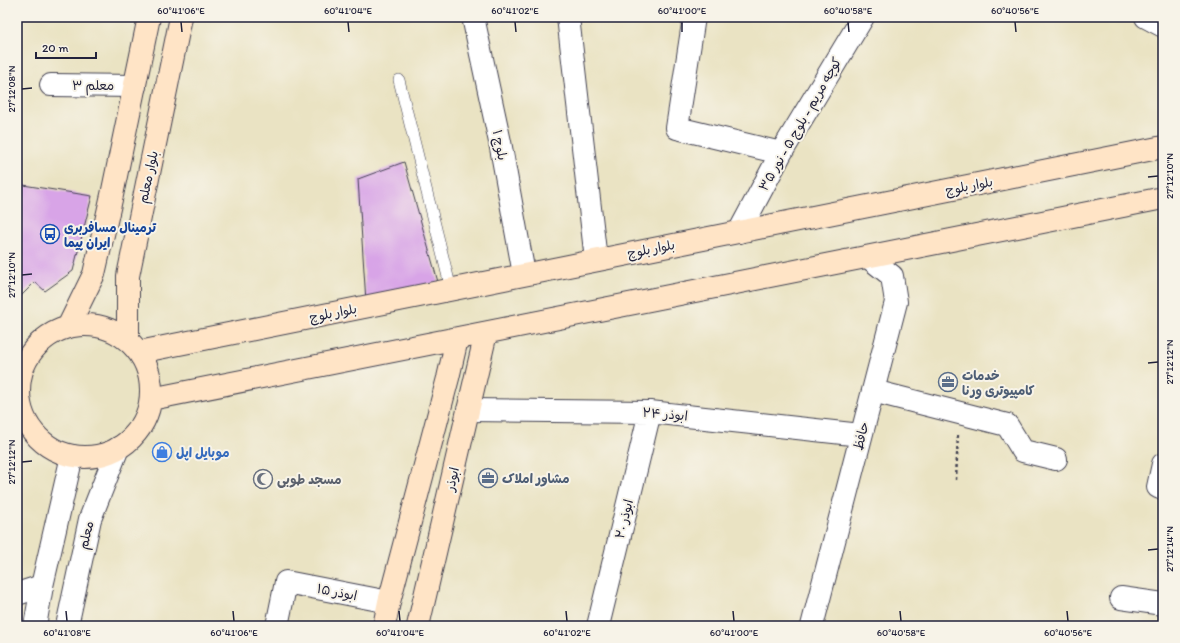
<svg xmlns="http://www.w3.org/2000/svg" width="1180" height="643" viewBox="0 0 1180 643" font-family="Itim,'Playpen Sans Arabic',sans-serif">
<rect width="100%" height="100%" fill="#f7f3e8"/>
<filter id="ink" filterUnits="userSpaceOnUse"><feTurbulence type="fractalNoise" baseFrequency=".025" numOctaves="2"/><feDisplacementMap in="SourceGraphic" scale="8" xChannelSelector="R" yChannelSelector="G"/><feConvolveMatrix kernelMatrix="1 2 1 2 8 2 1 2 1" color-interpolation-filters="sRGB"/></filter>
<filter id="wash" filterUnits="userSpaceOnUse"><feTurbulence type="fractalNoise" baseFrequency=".012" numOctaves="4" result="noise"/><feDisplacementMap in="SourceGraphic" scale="16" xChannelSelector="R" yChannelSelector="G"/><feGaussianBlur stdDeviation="0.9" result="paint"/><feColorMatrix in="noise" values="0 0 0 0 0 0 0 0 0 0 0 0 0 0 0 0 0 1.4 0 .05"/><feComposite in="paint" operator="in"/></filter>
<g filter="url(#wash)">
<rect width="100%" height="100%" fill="#eae3c3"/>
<g id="blocks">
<path fill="#d8a4e7" d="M 404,162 L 438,282 L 366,302 L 358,179 Z
M 17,184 L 92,196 L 73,271 L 45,291 L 35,282 L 20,297 L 17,294 Z"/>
</g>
</g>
<g filter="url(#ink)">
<use href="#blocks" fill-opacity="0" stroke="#403f4f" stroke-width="1"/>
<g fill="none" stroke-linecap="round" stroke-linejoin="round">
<g stroke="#403f4f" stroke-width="12">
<path id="service" d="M 399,80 L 451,289"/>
</g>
<g stroke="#403f4f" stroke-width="24">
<path id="minor" d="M 473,17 L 500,142 L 524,274
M 568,17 L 596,260
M 694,17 L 677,128 L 781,153
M 1146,17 L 1163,26
M 51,85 L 135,86
M 739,232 L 781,153 L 863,17
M 873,391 L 1007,425 L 1023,451 L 1056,459
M 468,410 L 650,412 L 861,435
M 1163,464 L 1158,487 L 1163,489
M 17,594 L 42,586
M 1121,598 L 1163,604
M 277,626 L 286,582 L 389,602
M 598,626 L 650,412
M 812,626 L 896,302 L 892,276 L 868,257"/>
</g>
<g stroke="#403f4f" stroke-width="24">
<path id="tertiary" d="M 35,626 L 42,586 L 72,456
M 67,626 L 90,519 L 118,448"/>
</g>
<g stroke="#403f4f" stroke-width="24">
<path id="secondary" d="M19 391a66 66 0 1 1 132 0a66 66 0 1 1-132 0Z
M 68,327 L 94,274 L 112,195 L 149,17
M 128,339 L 128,276 L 181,17
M 139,352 L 1163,147
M 151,399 L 1163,198
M 384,626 L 389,602 L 448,378 L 457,339
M 418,626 L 486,333"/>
</g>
<path stroke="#403f4f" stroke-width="2.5" stroke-dasharray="3 3" stroke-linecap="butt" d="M 956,480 L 958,433"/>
<use href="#service" stroke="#fff" stroke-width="11"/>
<use href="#minor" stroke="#fff" stroke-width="22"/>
<use href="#tertiary" stroke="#fff" stroke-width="22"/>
<use href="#secondary" stroke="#ffe4c6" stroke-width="22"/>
</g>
</g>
<path fill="none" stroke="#22223b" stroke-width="1.5" d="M 181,22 L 182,32M 348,22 L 349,32M 515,22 L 516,32M 682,22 L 682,32M 848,22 L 849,32M 1015,22 L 1016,32M 22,89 L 32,88M 1148,177 L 1158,176M 22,275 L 32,274M 1148,363 L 1158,362M 22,462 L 32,461M 1148,550 L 1158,549M 66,611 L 67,621M 233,611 L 234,621M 399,611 L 400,621M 566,611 L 567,621M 733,611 L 734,621M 900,611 L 901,621M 1067,611 L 1068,621"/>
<defs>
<g id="bus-ring" transform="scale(1)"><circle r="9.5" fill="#f7f3e8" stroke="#1a4fb4" stroke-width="1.5"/><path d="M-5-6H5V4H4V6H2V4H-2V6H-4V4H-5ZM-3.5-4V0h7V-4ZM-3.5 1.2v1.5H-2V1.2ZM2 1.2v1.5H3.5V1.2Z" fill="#1a4fb4"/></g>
<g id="office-ring" transform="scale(1)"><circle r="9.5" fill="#f7f3e8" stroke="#5c6f8a" stroke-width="1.5"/><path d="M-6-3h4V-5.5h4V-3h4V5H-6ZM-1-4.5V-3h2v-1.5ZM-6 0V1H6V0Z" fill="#5c6f8a"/></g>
<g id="shop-ring" transform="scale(1)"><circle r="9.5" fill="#f7f3e8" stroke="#3f7fe0" stroke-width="1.5"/><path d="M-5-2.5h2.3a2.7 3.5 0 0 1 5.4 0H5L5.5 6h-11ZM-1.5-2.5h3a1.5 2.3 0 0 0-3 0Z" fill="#3f7fe0"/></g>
<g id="mosque-ring" transform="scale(1)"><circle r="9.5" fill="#f7f3e8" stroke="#6b7280" stroke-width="1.5"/><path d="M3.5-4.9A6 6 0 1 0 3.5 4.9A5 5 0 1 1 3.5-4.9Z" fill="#6b7280"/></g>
</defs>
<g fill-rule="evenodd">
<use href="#bus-ring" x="50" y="234"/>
<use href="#office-ring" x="948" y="382"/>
<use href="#shop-ring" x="162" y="452"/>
<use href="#office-ring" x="488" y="478"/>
<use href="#mosque-ring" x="263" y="479"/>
</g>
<g text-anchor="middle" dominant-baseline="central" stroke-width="4" stroke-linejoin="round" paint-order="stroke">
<g font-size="13" fill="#22223b" stroke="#f7f3e8">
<text x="93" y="85">معلم ۳</text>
<text transform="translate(800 124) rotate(-60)">کوچه مریم - بلوچ ۵ - نور ۳۵</text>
<text transform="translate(500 145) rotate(79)">بلوچ ۱</text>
<text transform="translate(148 177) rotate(-78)">بلوار معلم</text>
<text transform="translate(969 186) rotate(-11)">بلوار بلوچ</text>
<text transform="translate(651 249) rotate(-11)">بلوار بلوچ</text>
<text transform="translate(333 313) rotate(-11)">بلوار بلوچ</text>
<text transform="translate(665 414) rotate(5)">ابوذر ۲۴</text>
<text transform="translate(861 436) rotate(-76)">حافظ</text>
<text transform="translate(452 479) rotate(-77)">ابوذر</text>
<text transform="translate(624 519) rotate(-76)">ابوذر ۲۰</text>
<text transform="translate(86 535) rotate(-76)">معلم</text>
<text transform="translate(337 592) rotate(11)">ابوذر ۱۵</text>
</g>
<g font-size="13" font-weight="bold" fill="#164399" stroke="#f7f3e8" text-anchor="start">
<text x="64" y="227">ترمینال مسافربری<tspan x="64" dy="15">ایران پیما</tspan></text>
</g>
<g font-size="13" font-weight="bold" fill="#4e5e75" stroke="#f7f3e8" text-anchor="start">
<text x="962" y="375">خدمات<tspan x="962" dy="15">کامپیوتری ورنا</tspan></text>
<text x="502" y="478">مشاور املاک</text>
</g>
<g font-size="13" font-weight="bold" fill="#366cbe" stroke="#f7f3e8" text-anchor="start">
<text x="176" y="452">موبایل اپل</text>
</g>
<g font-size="13" font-weight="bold" fill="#5b616d" stroke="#f7f3e8" text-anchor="start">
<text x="277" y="479">مسجد طوبی</text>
</g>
</g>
<rect width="1180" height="643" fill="none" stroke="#f7f3e8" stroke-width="44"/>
<path d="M36 52v6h60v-6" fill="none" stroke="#22223b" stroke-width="2"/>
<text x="42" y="52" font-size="12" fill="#22223b" stroke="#f7f3e8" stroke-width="3" paint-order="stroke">20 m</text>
<rect x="22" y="22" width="1136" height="599" fill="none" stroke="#22223b" stroke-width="1.5"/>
<g font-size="10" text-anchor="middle" fill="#22223b">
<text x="181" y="14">60°41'06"E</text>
<text x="348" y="14">60°41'04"E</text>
<text x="515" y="14">60°41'02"E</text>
<text x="682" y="14">60°41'00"E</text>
<text x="848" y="14">60°40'58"E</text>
<text x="1015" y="14">60°40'56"E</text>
<text transform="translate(11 89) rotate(-90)" y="4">27°12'08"N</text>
<text transform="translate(1169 176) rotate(-90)" y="4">27°12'10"N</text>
<text transform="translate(11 275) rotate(-90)" y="4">27°12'10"N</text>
<text transform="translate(1169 362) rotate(-90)" y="4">27°12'12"N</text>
<text transform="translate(11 462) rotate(-90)" y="4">27°12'12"N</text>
<text transform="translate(1169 549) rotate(-90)" y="4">27°12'14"N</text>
<text x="67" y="636">60°41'08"E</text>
<text x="234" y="636">60°41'06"E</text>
<text x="400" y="636">60°41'04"E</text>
<text x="567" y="636">60°41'02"E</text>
<text x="734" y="636">60°41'00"E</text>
<text x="901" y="636">60°40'58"E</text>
<text x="1068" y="636">60°40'56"E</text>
</g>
</svg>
